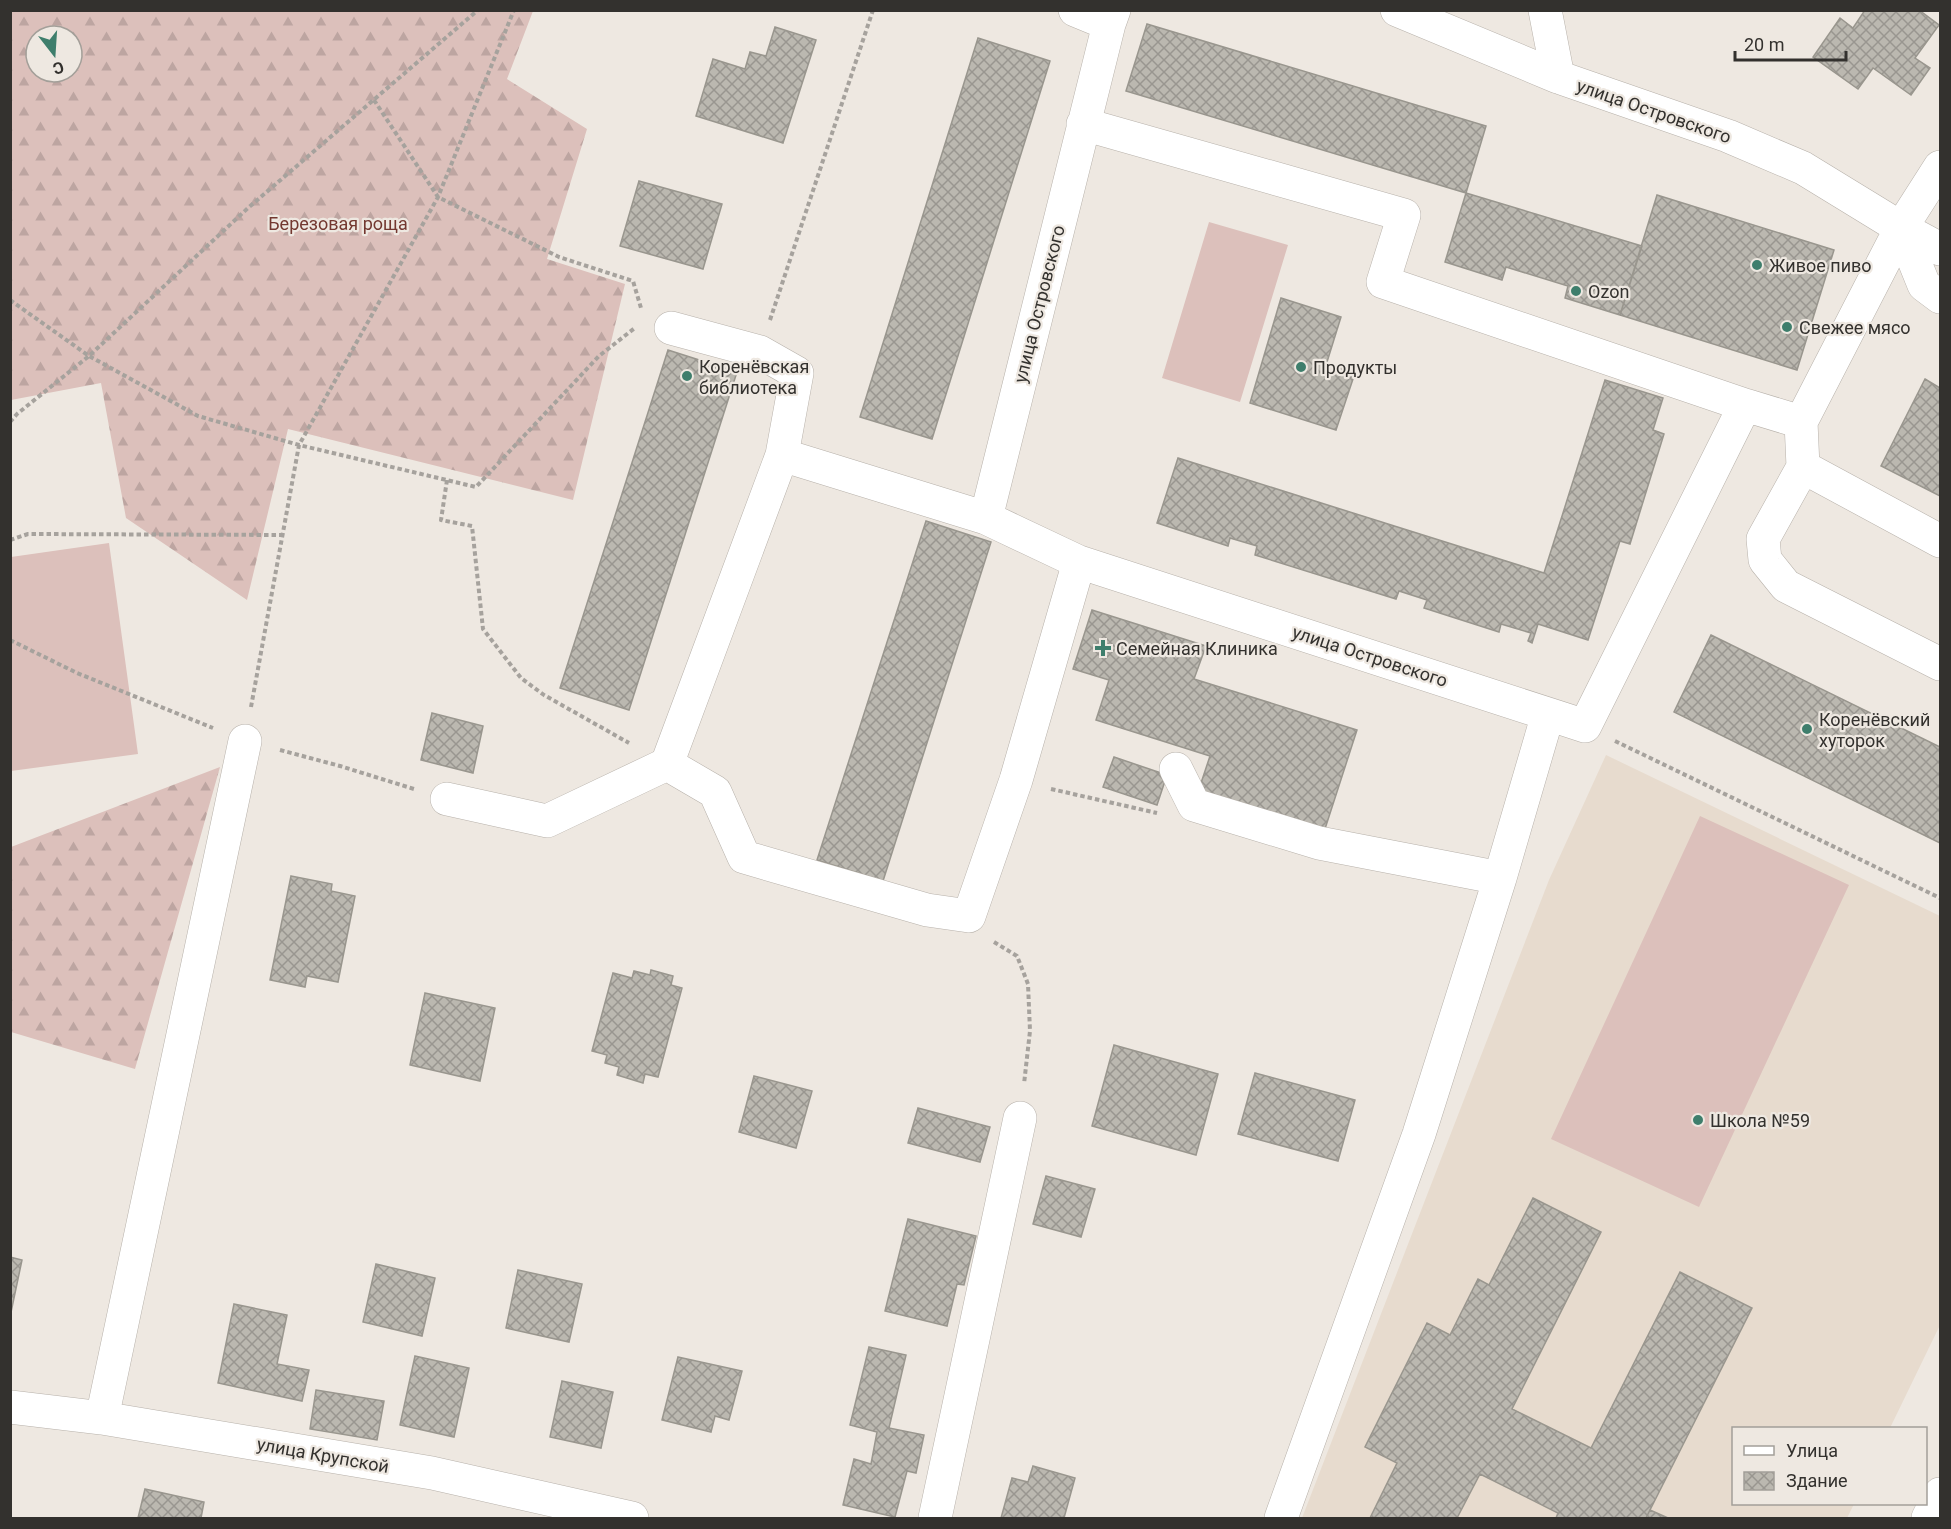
<svg xmlns="http://www.w3.org/2000/svg" width="1951" height="1529" viewBox="0 0 1951 1529" font-family="Roboto,sans-serif">
<defs>
<pattern id="forest-firs" width="22" height="20" patternUnits="userSpaceOnUse" patternTransform="scale(1.5)"><rect width="22" height="20" fill="#dcc0bb"/><path d="M5 1l3.5 6h-7zM16 11l3.5 6h-7z" fill="#bda5a1"/></pattern>
<pattern id="building-cross-hatch" width="8" height="8" patternUnits="userSpaceOnUse" patternTransform="scale(1.5)"><rect width="8" height="8" fill="#bbb8b0"/><path d="M0 0l8 8M0 8l8-8" fill="none" stroke="#999690"/></pattern>
</defs>
<rect width="100%" height="100%" fill="#eee8e1"/>
<path fill="#e7dbce" d="M 1606,755 L 1940,916 L 1940,1325 L 1890,1428 L 1734,1428 L 1734,1504 L 1854,1504 L 1847,1518 L 1302,1518 L 1549,880 Z"/>
<path fill="#dcc0bb" d="M 1209,222 L 1288,245 L 1240,402 L 1162,378 Z
M 109,543 L 138,754 L 11,771 L 11,557 Z
M 1700,816 L 1849,885 L 1699,1207 L 1551,1139 Z"/>
<path fill="url(#forest-firs)" fill-rule="evenodd" d="M 11,10 L 533,11 L 507,79 L 587,129 L 547,259 L 625,284 L 573,500 L 288,429 L 247,600 L 126,518 L 101,383 L 11,400 ZM 36,36 L 72,36 L 72,72 L 36,72 Z
M 220,767 L 135,1069 L 11,1032 L 11,847 Z"/>
<path fill="url(#building-cross-hatch)" stroke="#99968e" stroke-width="1.5" d="M 1865,10 L 1919,10 L 1939,25 L 1915,58 L 1930,68 L 1911,95 L 1873,68 L 1858,89 L 1813,57 L 1840,18 L 1853,28 Z
M 1147,24 L 1486,126 L 1466,193 L 1126,91 Z
M 775,27 L 816,40 L 783,143 L 696,116 L 713,59 L 745,69 L 750,52 L 766,56 Z
M 978,38 L 1050,61 L 932,439 L 860,417 Z
M 639,181 L 722,204 L 703,269 L 620,246 Z
M 1466,193 L 1642,246 L 1620,315 L 1565,298 L 1568,286 L 1506,267 L 1502,280 L 1445,262 Z
M 1657,195 L 1834,250 L 1797,370 L 1620,315 Z
M 1281,298 L 1341,317 L 1327,362 L 1355,373 L 1336,430 L 1250,403 Z
M 668,350 L 737,372 L 629,710 L 560,688 Z
M 1925,379 L 1940,388 L 1940,496 L 1881,466 Z
M 1605,380 L 1663,398 L 1653,430 L 1664,434 L 1630,544 L 1620,541 L 1588,640 L 1538,624 L 1532,643 L 1528,641 L 1531,633 L 1501,624 L 1499,632 L 1424,608 L 1427,600 L 1399,591 L 1396,599 L 1255,555 L 1257,546 L 1230,538 L 1228,546 L 1157,523 L 1178,458 L 1544,573 Z
M 926,521 L 991,542 L 883,881 L 817,860 Z
M 1092,610 L 1206,646 L 1194,679 L 1357,730 L 1323,835 L 1197,795 L 1210,756 L 1096,720 L 1109,680 L 1073,669 Z
M 1711,635 L 1940,747 L 1940,843 L 1674,712 Z
M 432,713 L 483,726 L 473,773 L 421,760 Z
M 1114,757 L 1167,775 L 1157,805 L 1103,787 Z
M 291,876 L 332,884 L 331,891 L 355,896 L 338,982 L 307,976 L 305,987 L 270,980 Z
M 651,970 L 673,976 L 671,985 L 682,988 L 658,1077 L 645,1074 L 643,1083 L 617,1075 L 619,1067 L 605,1063 L 607,1055 L 592,1051 L 613,973 L 632,978 L 634,971 L 650,975 Z
M 425,993 L 495,1008 L 480,1081 L 410,1065 Z
M 1114,1045 L 1218,1074 L 1196,1155 L 1092,1126 Z
M 1255,1073 L 1355,1100 L 1338,1161 L 1238,1134 Z
M 754,1076 L 812,1091 L 796,1148 L 739,1132 Z
M 918,1108 L 990,1127 L 980,1162 L 908,1143 Z
M 1046,1176 L 1095,1189 L 1081,1237 L 1033,1224 Z
M 1533,1198 L 1601,1232 L 1512,1409 L 1591,1448 L 1680,1272 L 1752,1308 L 1650,1510 L 1646,1518 L 1556,1518 L 1558,1513 L 1480,1474 L 1457,1518 L 1370,1518 L 1397,1463 L 1365,1447 L 1427,1323 L 1450,1335 L 1478,1279 L 1489,1285 Z
M 908,1219 L 976,1236 L 964,1285 L 957,1284 L 947,1326 L 885,1311 Z
M 10,1257 L 22,1260 L 10,1317 Z
M 376,1264 L 435,1278 L 422,1336 L 363,1322 Z
M 518,1270 L 582,1284 L 569,1342 L 506,1328 Z
M 234,1304 L 287,1315 L 277,1364 L 309,1370 L 302,1401 L 218,1383 Z
M 869,1347 L 906,1355 L 889,1428 L 924,1435 L 916,1473 L 907,1471 L 895,1517 L 843,1505 L 854,1459 L 871,1464 L 877,1432 L 850,1425 Z
M 415,1356 L 469,1368 L 454,1437 L 400,1425 Z
M 678,1357 L 742,1371 L 729,1420 L 715,1416 L 711,1432 L 662,1420 Z
M 562,1381 L 613,1392 L 601,1448 L 550,1437 Z
M 316,1390 L 384,1401 L 377,1440 L 310,1429 Z
M 1033,1466 L 1075,1478 L 1064,1518 L 1001,1518 L 1012,1478 L 1028,1482 Z
M 145,1489 L 204,1502 L 201,1518 L 138,1518 Z
M 1650,1510 L 1668,1518 L 1646,1518 Z"/>
<g fill="none" stroke-linecap="round" stroke-linejoin="round">
<g stroke="#b7b1aa" stroke-width="34">
<path id="minor" d="M 1075,10 L 1109,24
M 1114,10 L 1109,24 L 986,518 L 1079,562 L 1585,726 L 1745,405 L 1801,422 L 1901,228 L 1940,167
M 1397,10 L 1558,77 L 1728,136 L 1803,168 L 1901,228 L 1940,249
M 1545,10 L 1558,77
M 1083,124 L 1404,215 L 1383,282 L 1745,405
M 1901,228 L 1924,285 L 1940,297
M 671,328 L 760,352 L 797,373 L 782,455 L 986,518
M 1801,422 L 1803,467 L 1763,539 L 1765,560 L 1786,586 L 1940,664
M 1803,467 L 1940,541
M 667,764 L 782,455
M 1176,769 L 1194,805 L 1319,843 L 1500,878 L 1548,714
M 447,799 L 547,821 L 667,764 L 715,792 L 744,857 L 927,910 L 969,916 L 1016,780 L 1079,562
M 10,1407 L 102,1418 L 432,1473 L 632,1518
M 102,1418 L 245,741
M 935,1518 L 1020,1118
M 1281,1518 L 1419,1134 L 1500,878"/>
</g>
<g stroke="#b7b1aa" stroke-width="34">
<path id="major" d="M 1928,1518 L 1940,1494"/>
</g>
<path stroke="#a6a29d" stroke-width="4" stroke-dasharray="4.5 3" stroke-linecap="butt" d="M 374,100 L 438,197 L 559,257 L 633,281 L 641,308
M 10,300 L 89,356 L 198,416 L 299,445 L 476,487 L 599,356 L 636,327
M 770,320 L 873,10
M 10,422 L 17,414 L 89,356 L 248,208 L 478,10
M 447,480 L 441,520 L 472,526 L 483,629 L 521,678 L 544,695 L 629,743
M 10,540 L 28,534 L 282,535
M 10,640 L 77,673 L 213,728
M 251,707 L 299,445 L 438,197 L 514,10
M 1615,741 L 1940,898
M 280,750 L 340,766 L 414,789
M 1051,789 L 1157,813
M 994,942 L 1017,956 L 1028,984 L 1030,1031 L 1024,1084"/>
<use href="#minor" stroke="#fff" stroke-width="33"/>
<use href="#major" stroke="#fff" stroke-width="33"/>
</g>
<g fill="#3e7e6c" stroke="#eee8e1" stroke-width="2">
<circle cx="1757" cy="265" r="6"/>
<circle cx="1576" cy="291" r="6"/>
<circle cx="1787" cy="327" r="6"/>
<circle cx="1301" cy="367" r="6"/>
<circle cx="687" cy="376" r="6"/>
<path d="M1100 639h6v6h6v6h-6v6h-6v-6h-6v-6h6z"/>
<circle cx="1807" cy="729" r="6"/>
<circle cx="1698" cy="1120" r="6"/>
</g>
<g text-anchor="middle" dominant-baseline="central" stroke-width="4.5" stroke-linejoin="round" paint-order="stroke">
<g font-size="18" fill="#33312e" stroke="#eee8e1">
<text transform="translate(1654 111) rotate(19)">улица Островского</text>
<text transform="translate(1039 304) rotate(-76)">улица Островского</text>
<text transform="translate(1370 656) rotate(18)">улица Островского</text>
<text transform="translate(323 1455) rotate(10)">улица Крупской</text>
</g>
<g font-size="18" fill="#733830" stroke="#eee8e1">
<text x="338" y="223">Березовая роща</text>
</g>
<g font-size="18" fill="#33312e" stroke="#eee8e1" text-anchor="start">
<text x="1769" y="265">Живое пиво</text>
<text x="1588" y="291">Ozon</text>
<text x="1799" y="327">Свежее мясо</text>
<text x="699" y="366">Коренёвская<tspan x="699" dy="21">библиотека</tspan></text>
<text x="1313" y="367">Продукты</text>
<text x="1116" y="648">Семейная Клиника</text>
<text x="1819" y="719">Коренёвский<tspan x="1819" dy="21">хуторок</tspan></text>
<text x="1710" y="1120">Школа №59</text>
</g>
</g>
<rect width="1951" height="1529" fill="none" stroke="#33312e" stroke-width="24"/>
<rect x="1732" y="1427" width="195" height="78" fill="#eee8e1" stroke="#a39f99" stroke-width="1.5"/>
<rect x="1744" y="1446" width="30" height="9" fill="#ffffff" stroke="#a39f99" stroke-width="1.5"/>
<text x="1786" y="1457" font-size="18" fill="#33312e">Улица</text>
<rect x="1744" y="1472" width="30" height="18" fill="url(#building-cross-hatch)" stroke="#a39f99" stroke-width="1.5"/>
<text x="1786" y="1487" font-size="18" fill="#33312e">Здание</text>
<g transform="translate(54 54) rotate(163)"><circle r="28" fill="#eee8e1" stroke="#a39f99" stroke-width="1.5"/>
<path d="M0-4.5L10 22L0 15L-10 22Z" fill="#3e7e6c"/>
<text y="-9" font-size="16" font-weight="bold" text-anchor="middle" fill="#33312e">С</text>
</g>
<path d="M1735 51v9h111v-9" fill="none" stroke="#33312e" stroke-width="3"/>
<text x="1744" y="51" font-size="18" fill="#33312e" stroke="#eee8e1" stroke-width="4.5" paint-order="stroke">20 m</text>
</svg>
